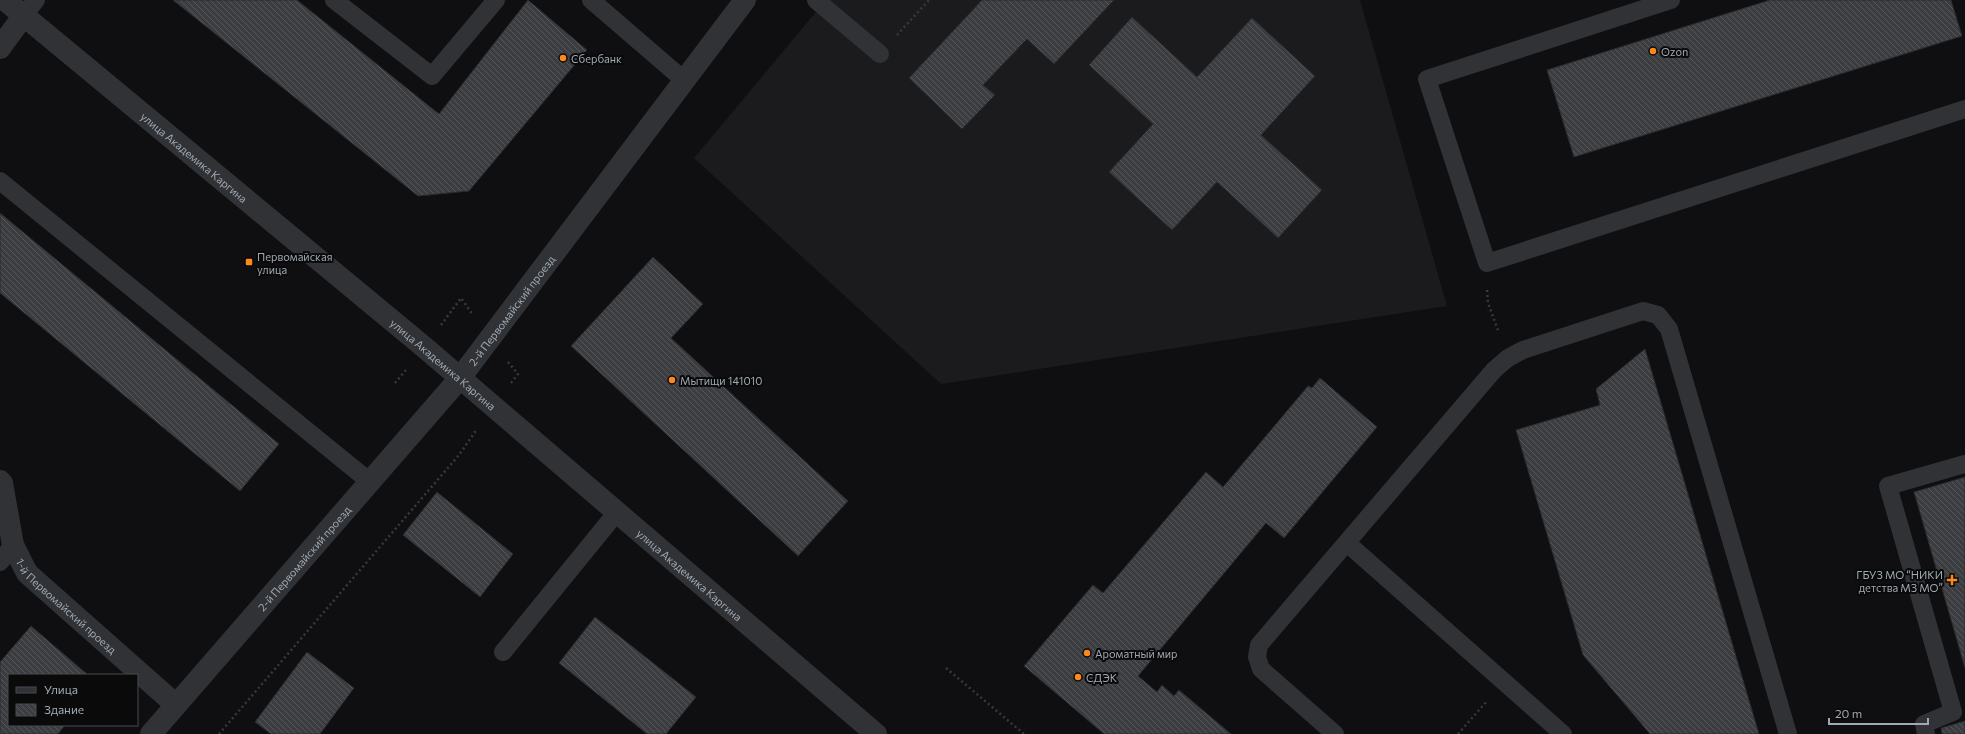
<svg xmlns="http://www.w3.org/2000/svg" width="1965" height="734" viewBox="0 0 1965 734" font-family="Commissioner,sans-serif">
<defs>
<pattern id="building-back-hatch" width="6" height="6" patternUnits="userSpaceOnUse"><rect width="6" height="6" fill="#3b3d41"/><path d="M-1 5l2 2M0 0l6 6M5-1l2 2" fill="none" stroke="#54565a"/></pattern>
</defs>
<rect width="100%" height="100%" fill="#0f0f11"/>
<path fill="#1b1b1e" d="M 826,0 L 1360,0 L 1447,306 L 941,384 L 694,158 Z"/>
<path fill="url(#building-back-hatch)" stroke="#292a2d" d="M 173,0 L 297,0 L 439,114 L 528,0 L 587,50 L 469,191 L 418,196 Z
M 982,0 L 1114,0 L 1054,64 L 1027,39 L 983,85 L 995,95 L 962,129 L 909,78 Z
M 1770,0 L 1951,0 L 1962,36 L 1574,157 L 1547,70 Z
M 1132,17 L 1197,77 L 1252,18 L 1315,76 L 1261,135 L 1322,190 L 1278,238 L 1217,182 L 1172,230 L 1109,172 L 1153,124 L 1089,65 Z
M 0,213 L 279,444 L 240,491 L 0,293 Z
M 653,257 L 703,304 L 671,338 L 848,501 L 798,556 L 571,346 Z
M 1645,349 L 1759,734 L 1650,734 L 1583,655 L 1516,430 L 1600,405 L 1596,389 Z
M 1320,378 L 1377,427 L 1284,538 L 1266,523 L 1138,676 L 1157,692 L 1162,685 L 1174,696 L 1179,690 L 1231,734 L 1104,734 L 1024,666 L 1093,585 L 1103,593 L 1206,472 L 1223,487 L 1308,386 L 1312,388 Z
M 1965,477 L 1965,668 L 1914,492 Z
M 437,492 L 513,554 L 480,597 L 403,535 Z
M 595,617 L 696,697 L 666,734 L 647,734 L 559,663 Z
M 31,626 L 88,675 L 9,675 L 9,725 L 65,725 L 58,734 L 0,734 L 0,662 Z
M 307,652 L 354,688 L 320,734 L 271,734 L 255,722 Z
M 1965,721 L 1965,734 L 1942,734 L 1941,728 Z"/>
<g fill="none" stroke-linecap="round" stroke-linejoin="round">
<path stroke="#36393d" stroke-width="2.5" stroke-dasharray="2 3" stroke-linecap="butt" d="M 897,35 L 929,0
M 1487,290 L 1488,303 L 1499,333
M 441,325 L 461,298 L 473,315
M 508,362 L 518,374 L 511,383
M 395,383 L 406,370
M 946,668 L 1024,734
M 219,734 L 459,455 L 477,429
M 1458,734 L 1487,701"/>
<path stroke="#303236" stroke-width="18" d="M 334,0 L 432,76 L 496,0
M 591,0 L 685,81
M 816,0 L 880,54
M 1671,0 L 1427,79 L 1487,263 L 1965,109
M 24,15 L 36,0
M 0,181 L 369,481
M 1347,543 L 1563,734
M 0,562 L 13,545
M 503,652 L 617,512
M 1335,734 L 1261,669 L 1257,657 L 1259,645 L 1494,370 L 1508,358 L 1523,350 L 1643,311 L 1658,315 L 1669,329 L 1788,734
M 1926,734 L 1924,724 L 1953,712 L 1888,486 L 1965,464"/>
<g stroke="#303236" stroke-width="22">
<path d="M 0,48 L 24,15"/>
<path id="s1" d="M 0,481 L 2,483 L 13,545 L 27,573 L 176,705"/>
<path id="s2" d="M 151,734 L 460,378"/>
</g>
<g stroke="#303236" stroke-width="22">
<path id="s3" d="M 5,0 L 424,347 L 876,734"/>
<path id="s4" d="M 460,378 L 745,0"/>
</g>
</g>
<g fill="#fe881a" stroke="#0a0a0b" stroke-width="1.5">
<circle cx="1653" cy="51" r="4"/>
<circle cx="563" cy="58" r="4"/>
<rect x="245" y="258" width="8" height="8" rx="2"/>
<circle cx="672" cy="380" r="4"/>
<path d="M1950 574h4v4h4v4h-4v4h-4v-4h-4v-4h4z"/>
<circle cx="1087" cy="653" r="4"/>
<circle cx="1078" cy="677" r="4"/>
</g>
<g text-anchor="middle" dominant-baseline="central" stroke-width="4" stroke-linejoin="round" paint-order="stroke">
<g font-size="11" fill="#9fa9b3" stroke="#0a0a0b" text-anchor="start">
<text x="1661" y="51">Ozon</text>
<text x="571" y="58">Сбербанк</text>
<text x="257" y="256">Первомайская<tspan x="257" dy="13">улица</tspan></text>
<text x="680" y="380">Мытищи 141010</text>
<text x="1943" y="574" text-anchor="end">ГБУЗ МО “НИКИ<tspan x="1943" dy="13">детства МЗ МО”</tspan></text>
<text x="1095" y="653">Ароматный мир</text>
<text x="1086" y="677">СДЭК</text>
</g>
<g font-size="11" fill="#9fa9b3" stroke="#0a0a0b">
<text stroke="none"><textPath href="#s3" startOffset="246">улица Академика Каргина</textPath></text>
<text stroke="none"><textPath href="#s4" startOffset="85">2-й Первомайский проезд</textPath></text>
<text stroke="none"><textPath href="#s3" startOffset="570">улица Академика Каргина</textPath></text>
<text stroke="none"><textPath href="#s2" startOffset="233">2-й Первомайский проезд</textPath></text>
<text stroke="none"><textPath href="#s3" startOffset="894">улица Академика Каргина</textPath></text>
<text stroke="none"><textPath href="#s1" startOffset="148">1-й Первомайский проезд</textPath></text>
</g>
</g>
<rect x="8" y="674" width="130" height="52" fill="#0a0a0b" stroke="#464a4e"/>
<rect x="16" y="687" width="20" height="6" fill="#303236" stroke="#464a4e"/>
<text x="44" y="694" font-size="12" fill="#9fa9b3">Улица</text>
<rect x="16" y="704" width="20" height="12" fill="url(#building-back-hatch)" stroke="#464a4e"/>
<text x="44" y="714" font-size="12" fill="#9fa9b3">Здание</text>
<path d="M1829 718v6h99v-6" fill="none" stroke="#9fa9b3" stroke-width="2"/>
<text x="1835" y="718" font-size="12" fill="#9fa9b3" stroke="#0a0a0b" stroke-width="3" paint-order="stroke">20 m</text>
</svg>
